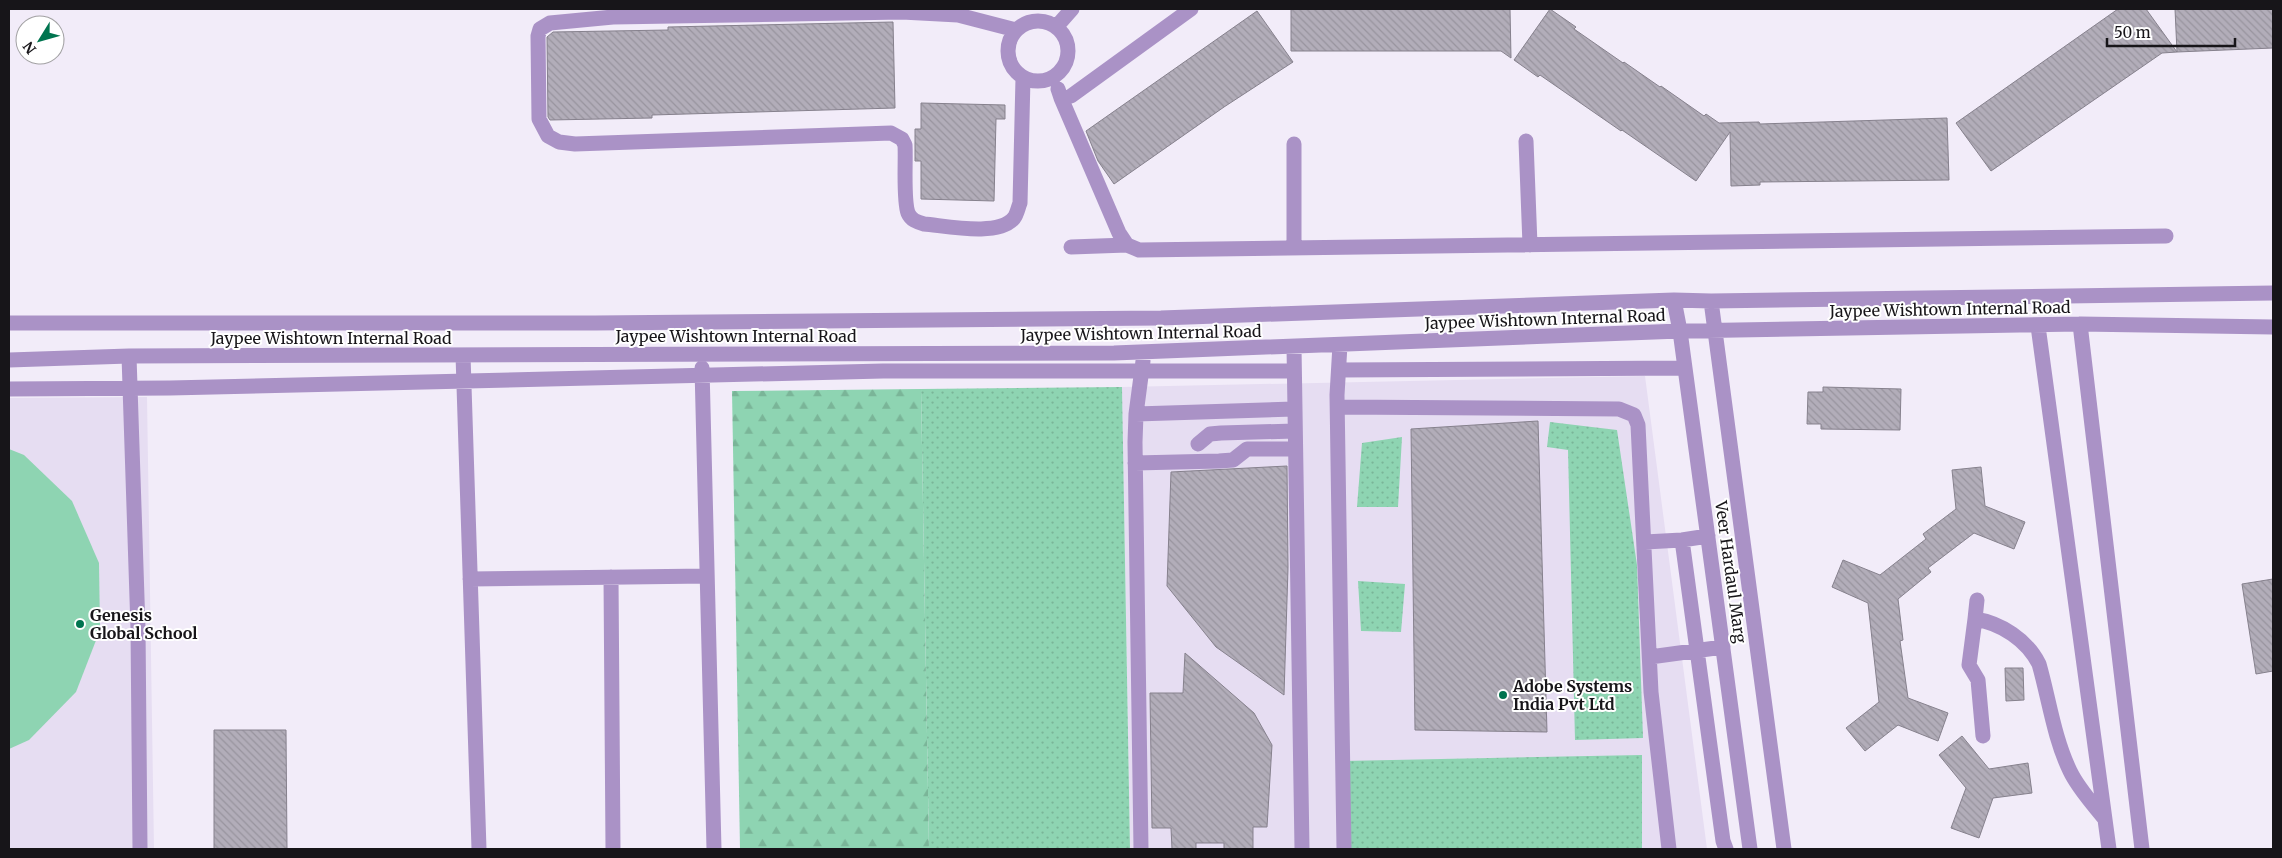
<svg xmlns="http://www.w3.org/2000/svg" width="2282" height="858" viewBox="0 0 2282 858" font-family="Merriweather,serif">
<defs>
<pattern id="grass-dots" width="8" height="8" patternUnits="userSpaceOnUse" patternTransform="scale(1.25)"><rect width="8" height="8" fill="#8ed4b2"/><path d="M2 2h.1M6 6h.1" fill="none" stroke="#7ab598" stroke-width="1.8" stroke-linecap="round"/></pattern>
<pattern id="forest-firs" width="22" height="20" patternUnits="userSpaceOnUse" patternTransform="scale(1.25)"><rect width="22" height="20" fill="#8ed4b2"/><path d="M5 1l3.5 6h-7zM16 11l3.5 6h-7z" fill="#7ab598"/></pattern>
<pattern id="building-back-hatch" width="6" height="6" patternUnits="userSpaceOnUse" patternTransform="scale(1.25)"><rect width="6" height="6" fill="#b2adb9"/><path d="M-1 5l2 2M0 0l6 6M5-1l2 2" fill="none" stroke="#98949e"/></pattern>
</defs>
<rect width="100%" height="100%" fill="#f2ecf9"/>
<path fill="#e6ddf2" d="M 1645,376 L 1707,849 L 1130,849 L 1122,387 Z
M 147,397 L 154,849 L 9,849 L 9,398 Z"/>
<path fill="url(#grass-dots)" d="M 1122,387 L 1130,849 L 929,849 L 921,389 Z
M 1550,422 L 1617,430 L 1637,565 L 1643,738 L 1575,740 L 1568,450 L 1547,447 Z
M 1402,437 L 1398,507 L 1357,507 L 1362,443 Z
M 1358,581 L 1405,584 L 1401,632 L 1361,631 Z
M 1642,755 L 1642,849 L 1344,849 L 1343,761 Z"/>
<path fill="url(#forest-firs)" d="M 921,389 L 929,849 L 740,849 L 732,391 Z"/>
<path fill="#8ed4b2" d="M 9,449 L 24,455 L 72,501 L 99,563 L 100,630 L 76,692 L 29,740 L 9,749 Z"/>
<path fill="url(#building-back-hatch)" stroke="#86818d" d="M 1291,9 L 1510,9 L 1511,58 L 1501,51 L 1291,51 Z
M 1550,9 L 1576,27 L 1574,29 L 1623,63 L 1624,62 L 1660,87 L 1661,86 L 1704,116 L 1706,114 L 1719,123 L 1759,122 L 1760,124 L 1947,118 L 1949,180 L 1760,182 L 1760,185 L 1731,186 L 1730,132 L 1696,181 L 1622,130 L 1621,131 L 1540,75 L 1538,77 L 1514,60 Z
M 2118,9 L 2146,9 L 2177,52 L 2162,53 L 1991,171 L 1956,123 Z
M 2175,9 L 2273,9 L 2273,48 L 2177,52 Z
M 1257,11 L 1293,62 L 1224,107 L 1114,184 L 1098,161 L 1086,131 Z
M 893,22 L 895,108 L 652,115 L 652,118 L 550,120 L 548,117 L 547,37 L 553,32 L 668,30 L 668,27 Z
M 921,103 L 1005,105 L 1005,119 L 996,119 L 994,201 L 921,199 L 921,161 L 915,161 L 915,129 L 921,129 Z
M 1823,387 L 1901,389 L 1900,430 L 1821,429 L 1821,424 L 1807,424 L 1808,392 L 1823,392 Z
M 1538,421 L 1547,732 L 1415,730 L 1411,429 Z
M 1287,466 L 1288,568 L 1284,695 L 1216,647 L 1167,586 L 1171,472 Z
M 1981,467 L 1985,506 L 2025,522 L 2014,549 L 1974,533 L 1928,568 L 1931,572 L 1898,599 L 1903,640 L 1900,641 L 1908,698 L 1948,713 L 1938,741 L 1898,725 L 1865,751 L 1846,728 L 1879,702 L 1868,603 L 1832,587 L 1843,560 L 1880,575 L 1926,539 L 1923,534 L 1956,509 L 1952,470 Z
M 2273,579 L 2273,671 L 2256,674 L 2242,584 Z
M 1185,653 L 1254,713 L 1272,745 L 1267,827 L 1253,827 L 1253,849 L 1224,849 L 1224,843 L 1196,843 L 1196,849 L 1172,849 L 1171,828 L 1152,828 L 1150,693 L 1183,693 Z
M 2005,668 L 2023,668 L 2024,700 L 2006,701 Z
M 214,730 L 286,730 L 287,849 L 214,849 Z
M 1962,736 L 1989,769 L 2028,763 L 2032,793 L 1993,798 L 1979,838 L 1951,828 L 1966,788 L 1939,755 Z"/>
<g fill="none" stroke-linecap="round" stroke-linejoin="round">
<path stroke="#aa92c6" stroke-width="15" d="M1008 51a30 30 0 1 1 60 0a30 30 0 1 1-60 0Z
M 1057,26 L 1072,9
M 1016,30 L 958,15 L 902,12 L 613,17 L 550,23 L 540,29 L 538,36 L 539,119 L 548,136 L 559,142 L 575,144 L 891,133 L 902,139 L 905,145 C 906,161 903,199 908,213 C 911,220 917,222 924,224 C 947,226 999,237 1014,218 C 1017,214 1018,208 1020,203 L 1023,78
M 1058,89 L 1061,98 L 1071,96 L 1191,9
M 1061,98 L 1119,233 L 1127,245 L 1139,250 L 2166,236
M 1526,141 L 1530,245
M 1294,144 L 1294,248
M 1071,247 L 1127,245
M 1674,300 L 1680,331 L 1750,849
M 1711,301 L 1784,849
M 9,323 L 595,323 L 1161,318 L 1674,300 L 1711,301 L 2273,293
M 2080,324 L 2142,849
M 2038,326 L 2109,849
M 1340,345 L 1337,395 L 1344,849
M 1294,347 L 1302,849
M 463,355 L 479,849
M 129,356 L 138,628 L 140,849
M 9,360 L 129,356 L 1114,353 L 1680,331 L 2080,324 L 2273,327
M 702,368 L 714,849
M 1339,370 L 1685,368
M 9,389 L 170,388 L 883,371 L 1294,371
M 1339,407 L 1619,409 L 1634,415 L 1638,425 L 1651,692 L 1669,849
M 1136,414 L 1294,409
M 1198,444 L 1210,434 L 1221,433 L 1295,431
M 1135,463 L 1219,461 L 1233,460 L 1247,449 L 1295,449
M 1682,540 L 1723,841 L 1726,849
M 1645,542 L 1682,540 L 1708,536
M 611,577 L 613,849
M 470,579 L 707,576
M 1975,619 L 1977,600
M 1650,657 L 1723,647
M 1983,736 L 1978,680 L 1969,665 L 1975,619 C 2001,623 2027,640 2039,664 C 2049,699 2054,738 2070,771 C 2078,788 2092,803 2104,818
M 1141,849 L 1135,442 L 1136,414 L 1143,361"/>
</g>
<g fill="#00744f" stroke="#fff" stroke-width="2">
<circle cx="80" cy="624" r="5"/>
<circle cx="1503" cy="695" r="5"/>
</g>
<g text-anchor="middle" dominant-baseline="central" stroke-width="4" stroke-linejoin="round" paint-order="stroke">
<g font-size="16" fill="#171519" stroke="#fff">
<text transform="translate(1950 309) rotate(-1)">Jaypee Wishtown Internal Road</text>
<text transform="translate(1545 319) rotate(-2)">Jaypee Wishtown Internal Road</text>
<text transform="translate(1141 333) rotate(-1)">Jaypee Wishtown Internal Road</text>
<text x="736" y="336">Jaypee Wishtown Internal Road</text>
<text x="331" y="338">Jaypee Wishtown Internal Road</text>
<text transform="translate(1731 572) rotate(82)">Veer Hardaul Marg</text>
</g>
<g font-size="16" font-weight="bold" fill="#171519" stroke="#fff" text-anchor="start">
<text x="90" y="615">Genesis<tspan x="90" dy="18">Global School</tspan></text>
<text x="1513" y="686">Adobe Systems<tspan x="1513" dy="18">India Pvt Ltd</tspan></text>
</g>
</g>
<rect width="2282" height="858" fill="none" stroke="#171519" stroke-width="20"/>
<g transform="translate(40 40) rotate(233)"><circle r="24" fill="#ffffff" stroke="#a2a1a3"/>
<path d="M0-4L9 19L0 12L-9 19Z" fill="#00744f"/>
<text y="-8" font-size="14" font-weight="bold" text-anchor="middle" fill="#171519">N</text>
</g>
<path d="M2107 38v8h128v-8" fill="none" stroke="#171519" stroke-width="2.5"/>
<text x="2114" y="38" font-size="15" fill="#171519" stroke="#ffffff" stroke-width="4" paint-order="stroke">50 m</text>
</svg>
